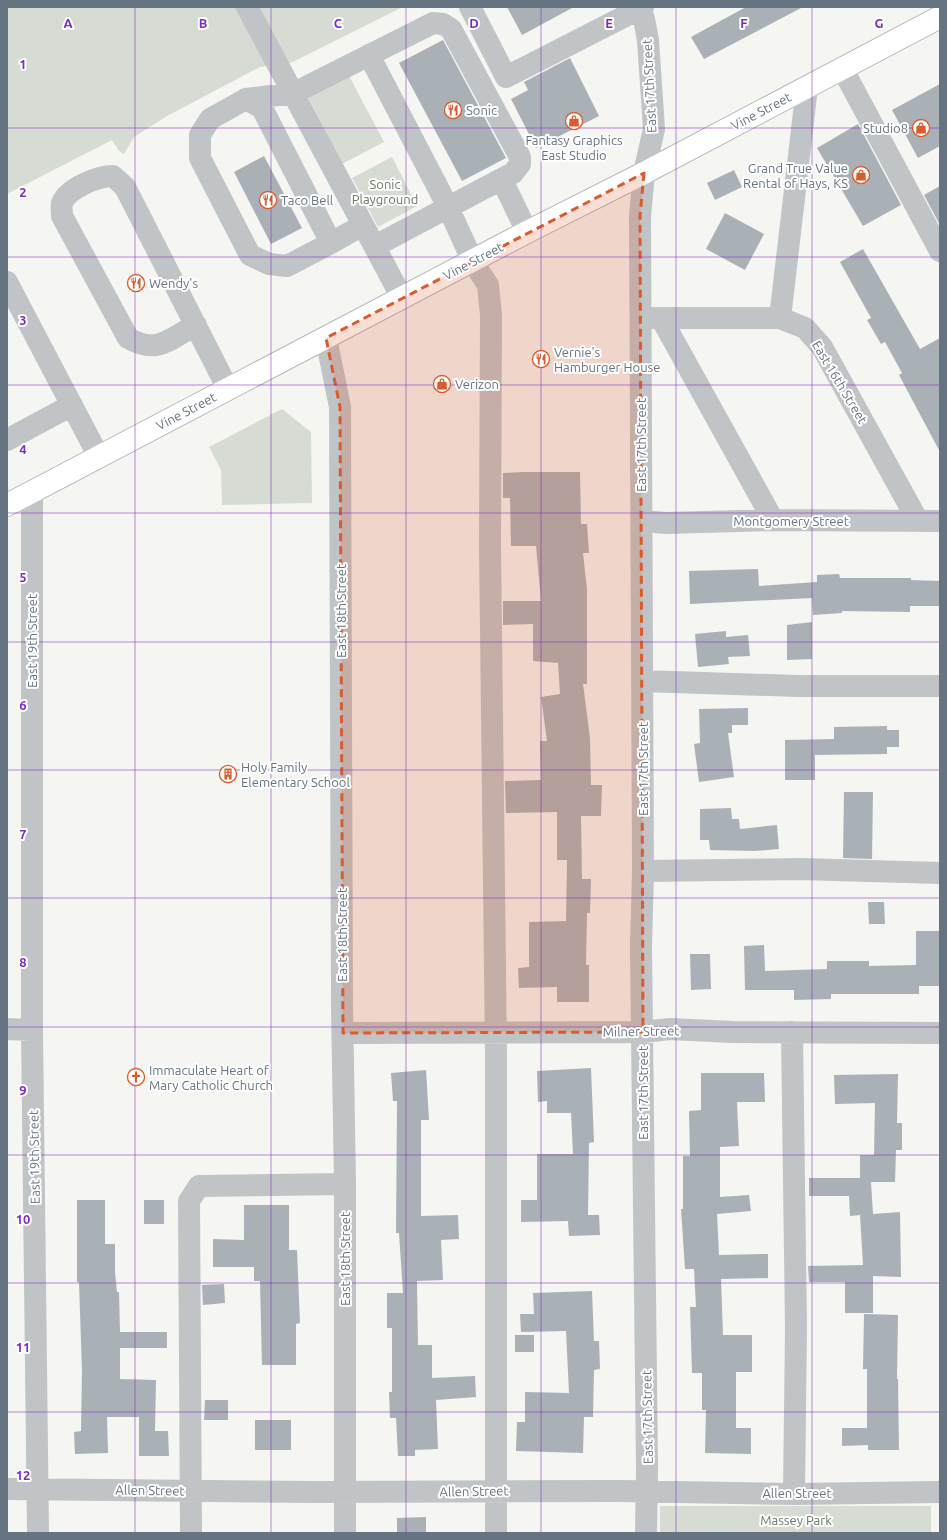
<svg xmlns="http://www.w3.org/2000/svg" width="947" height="1540" viewBox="0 0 947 1540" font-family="Ubuntu,sans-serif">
<rect width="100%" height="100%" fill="#f5f5f2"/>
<path fill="#d6dcd3" d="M 7,7 L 400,7 L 401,8 L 293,62 L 260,67 L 167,116 L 134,137 L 124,154 L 119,151 L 112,140 L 7,194 Z
M 348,74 L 384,142 L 342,164 L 307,95 Z
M 392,157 L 417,206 L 378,227 L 352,178 Z
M 282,409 L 311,432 L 312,503 L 222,505 L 221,470 L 209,447 Z
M 660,1506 L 931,1506 L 931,1533 L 660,1533 Z"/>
<path fill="#aab1b6" d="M 507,7 L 574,7 L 522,35 Z
M 746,7 L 803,7 L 704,59 L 691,37 Z
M 443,40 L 506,158 L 462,181 L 399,63 Z
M 570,58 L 599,116 L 536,148 L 511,99 L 528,90 L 524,82 Z
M 940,84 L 940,146 L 918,158 L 892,110 Z
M 858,124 L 901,205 L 863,226 L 817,148 Z
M 264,156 L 302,228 L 271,244 L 234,172 Z
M 734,170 L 742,187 L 715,200 L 707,183 Z
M 940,186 L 940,225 L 924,195 Z
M 725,213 L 764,234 L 745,270 L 706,249 Z
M 863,249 L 920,349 L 940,338 L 940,452 L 899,375 L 902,373 L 885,342 L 881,344 L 867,320 L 871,318 L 840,262 Z
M 523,472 L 580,472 L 581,524 L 587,524 L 589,553 L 583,553 L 587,590 L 587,684 L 583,684 L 590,738 L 591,785 L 602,785 L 601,816 L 581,816 L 582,879 L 591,879 L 590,913 L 587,913 L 586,965 L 589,965 L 589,1002 L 557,1002 L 557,987 L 519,988 L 518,968 L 529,967 L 529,922 L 566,921 L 567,860 L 557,860 L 557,812 L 506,813 L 505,781 L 541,780 L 540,741 L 547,741 L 541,697 L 560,694 L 558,663 L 533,661 L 533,624 L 503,625 L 503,601 L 541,601 L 536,546 L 511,546 L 510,498 L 503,498 L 503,473 Z
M 758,569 L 759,586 L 817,582 L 817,575 L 839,574 L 840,578 L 911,578 L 911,580 L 940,581 L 940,606 L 910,606 L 910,612 L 842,611 L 842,613 L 813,615 L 812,598 L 690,604 L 689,571 Z
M 812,622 L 812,659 L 787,660 L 787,625 Z
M 726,631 L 726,637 L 748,635 L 750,656 L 728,657 L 729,664 L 698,667 L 695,634 Z
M 748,708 L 748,725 L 732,725 L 732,733 L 728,733 L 734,777 L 699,782 L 694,744 L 700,743 L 699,709 Z
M 887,726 L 887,730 L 899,730 L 899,747 L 887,747 L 887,754 L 815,755 L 815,780 L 785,780 L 785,740 L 834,739 L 834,727 Z
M 844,792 L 873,792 L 872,859 L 843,858 Z
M 731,808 L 732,819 L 739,819 L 740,829 L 777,825 L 779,849 L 755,851 L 710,850 L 709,840 L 700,840 L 700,809 Z
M 868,902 L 884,902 L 885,924 L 869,924 Z
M 916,931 L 940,931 L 940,986 L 919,986 L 919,994 L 831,994 L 831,999 L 794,1000 L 794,990 L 745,990 L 744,946 L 764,945 L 765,971 L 827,969 L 827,961 L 869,961 L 869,966 L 916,965 Z
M 690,954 L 710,954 L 711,989 L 691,990 Z
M 591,1068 L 594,1142 L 589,1143 L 588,1215 L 599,1215 L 600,1235 L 569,1236 L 568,1221 L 521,1222 L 521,1200 L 537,1200 L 537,1154 L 573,1154 L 571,1113 L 547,1113 L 547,1101 L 538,1102 L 537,1071 Z
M 426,1070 L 429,1120 L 421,1120 L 421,1216 L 458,1215 L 459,1239 L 441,1240 L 443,1280 L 417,1281 L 418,1345 L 432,1345 L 432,1378 L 475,1376 L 476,1397 L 436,1400 L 438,1449 L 415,1450 L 415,1456 L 398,1456 L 396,1418 L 390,1418 L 389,1392 L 392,1392 L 392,1328 L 387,1328 L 387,1293 L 403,1293 L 399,1233 L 396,1233 L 397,1101 L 393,1101 L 391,1073 Z
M 701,1073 L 764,1073 L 765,1102 L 737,1102 L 739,1146 L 720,1147 L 720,1197 L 749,1195 L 751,1211 L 717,1214 L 719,1255 L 768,1254 L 768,1278 L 721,1279 L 723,1335 L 752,1335 L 752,1372 L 736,1372 L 736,1428 L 751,1428 L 751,1454 L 705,1453 L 706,1410 L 702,1410 L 702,1373 L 692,1373 L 690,1307 L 696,1307 L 694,1269 L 685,1269 L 681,1209 L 683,1209 L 683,1156 L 690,1156 L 689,1111 L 701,1110 Z
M 898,1074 L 897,1123 L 902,1123 L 902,1150 L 896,1150 L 895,1182 L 871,1182 L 873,1214 L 900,1212 L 901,1277 L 873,1276 L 873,1313 L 845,1313 L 845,1282 L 809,1282 L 808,1266 L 863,1265 L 860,1215 L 850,1216 L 849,1196 L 809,1196 L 809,1178 L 860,1178 L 860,1155 L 874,1155 L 875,1103 L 835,1104 L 834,1075 Z
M 77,1200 L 105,1200 L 105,1244 L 115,1244 L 115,1272 L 117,1292 L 119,1292 L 120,1332 L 167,1332 L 167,1348 L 120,1348 L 120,1379 L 156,1380 L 155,1431 L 168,1431 L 169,1456 L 139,1456 L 139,1417 L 107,1417 L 108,1453 L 75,1454 L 74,1432 L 81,1431 L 82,1372 L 79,1282 L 77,1282 Z
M 144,1200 L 164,1200 L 164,1224 L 144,1224 Z
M 244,1205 L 289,1205 L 289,1250 L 297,1250 L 300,1323 L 296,1324 L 296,1365 L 262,1365 L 260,1281 L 254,1281 L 254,1267 L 213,1267 L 213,1239 L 244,1240 Z
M 224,1284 L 225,1303 L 203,1305 L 202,1285 Z
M 592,1291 L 594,1341 L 599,1341 L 600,1369 L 594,1370 L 593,1417 L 584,1417 L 583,1453 L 516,1451 L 517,1422 L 525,1422 L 525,1392 L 569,1393 L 566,1331 L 521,1332 L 520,1314 L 534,1314 L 533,1293 Z
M 864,1314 L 898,1315 L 897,1379 L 898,1379 L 899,1450 L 868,1450 L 868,1445 L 842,1446 L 842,1428 L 867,1428 L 867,1369 L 863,1369 Z
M 515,1335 L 534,1335 L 534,1352 L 515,1352 Z
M 205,1400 L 228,1400 L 228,1420 L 204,1420 Z
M 255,1420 L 291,1420 L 291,1450 L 255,1450 Z
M 426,1517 L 426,1533 L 397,1533 L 397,1518 Z"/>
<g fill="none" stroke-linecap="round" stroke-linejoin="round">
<g stroke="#b4b7bb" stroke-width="24">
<path id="major" d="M 7,505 L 527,232 L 644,173 L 940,17"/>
</g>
<path stroke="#c0c4c7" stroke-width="22" d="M 247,7 L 402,298
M 470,7 L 506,77 L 643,7
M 639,7 L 644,19 L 648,40 L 654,129 L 644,173 L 640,216 L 643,871 L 641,946 L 647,1467 L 646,1533
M 369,55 L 448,207 L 473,262 L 488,285 L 491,315 L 490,546 L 496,1055 L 496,1533
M 842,68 L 940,251
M 246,99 L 294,93 L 433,23 L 443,24 L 451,29 L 520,157 L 520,164 L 513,173 L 375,246
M 502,180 L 527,232
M 331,243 L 287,266 L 269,264 L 250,255 L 200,158 L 200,135 L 210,119 L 246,99 L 262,108 L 331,243 L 363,225
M 7,282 L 99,457
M 641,318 L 780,318 L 805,328 L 822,347 L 918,521
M 661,318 L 773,520
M 780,318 L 807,87
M 196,325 C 169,339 158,355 128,338 L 62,216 C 62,212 61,207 62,203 C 68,188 98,176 113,176 L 125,187 L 228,389
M 326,338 L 340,407 L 342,1006 L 345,1184 L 345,1533
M 7,440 L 72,405
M 32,492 L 32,1030 L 38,1533
M 642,521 L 666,523 L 773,520 L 940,521
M 642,681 L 798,686 L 940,686
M 643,871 L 801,869 L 940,873
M 7,1029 L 32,1030
M 792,1032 L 796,1328 L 794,1494
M 343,1033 L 643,1032 L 670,1029 L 733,1032 L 940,1033
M 7,1489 L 318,1492 L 618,1491 L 794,1494 L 940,1492
M 191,1533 L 189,1201 L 199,1186 L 345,1184"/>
<use href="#major" stroke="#fff" stroke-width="22"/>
</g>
<path fill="#da5b2d" fill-opacity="0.2" stroke="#da5b2d" stroke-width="3" stroke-dasharray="8 5" stroke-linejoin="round" d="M 644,173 L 640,216 L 643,1032 L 343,1033 L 340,407 L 326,338 Z"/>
<path fill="none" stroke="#7b2cbf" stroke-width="1" stroke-opacity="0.55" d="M 135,7 L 135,1533M 271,7 L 271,1533M 406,7 L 406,1533M 541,7 L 541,1533M 676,7 L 676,1533M 812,7 L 812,1533M 7,128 L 940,128M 7,257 L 940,257M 7,385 L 940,385M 7,513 L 940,513M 7,642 L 940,642M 7,770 L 940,770M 7,898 L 940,898M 7,1027 L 940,1027M 7,1155 L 940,1155M 7,1283 L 940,1283M 7,1412 L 940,1412"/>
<defs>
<g id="restaurant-ring" transform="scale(0.9)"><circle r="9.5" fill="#fff" stroke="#da5b2d" stroke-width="1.5"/><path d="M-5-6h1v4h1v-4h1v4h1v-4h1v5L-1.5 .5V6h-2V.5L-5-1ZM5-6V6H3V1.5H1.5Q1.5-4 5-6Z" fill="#da5b2d"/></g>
<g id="shop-ring" transform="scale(0.9)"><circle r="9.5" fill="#fff" stroke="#da5b2d" stroke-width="1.5"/><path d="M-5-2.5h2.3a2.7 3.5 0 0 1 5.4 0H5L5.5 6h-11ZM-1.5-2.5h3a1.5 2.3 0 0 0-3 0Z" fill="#da5b2d"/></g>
<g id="building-ring" transform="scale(0.9)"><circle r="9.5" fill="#fff" stroke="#da5b2d" stroke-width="1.5"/><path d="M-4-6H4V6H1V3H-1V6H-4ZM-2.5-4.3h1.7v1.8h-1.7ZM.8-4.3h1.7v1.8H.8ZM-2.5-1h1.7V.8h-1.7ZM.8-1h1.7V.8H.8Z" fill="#da5b2d"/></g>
<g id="church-ring" transform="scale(0.9)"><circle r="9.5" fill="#fff" stroke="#da5b2d" stroke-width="1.5"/><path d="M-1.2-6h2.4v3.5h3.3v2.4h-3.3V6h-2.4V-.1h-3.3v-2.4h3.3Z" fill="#da5b2d"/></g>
</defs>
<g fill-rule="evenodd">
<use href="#restaurant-ring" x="453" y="110"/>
<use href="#shop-ring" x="574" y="121"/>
<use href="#shop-ring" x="921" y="128"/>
<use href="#shop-ring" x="861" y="175"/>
<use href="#restaurant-ring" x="268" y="200"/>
<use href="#restaurant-ring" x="136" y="283"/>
<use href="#restaurant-ring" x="541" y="359"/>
<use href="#shop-ring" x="442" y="384"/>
<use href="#building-ring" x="228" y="774"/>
<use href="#church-ring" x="136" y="1077"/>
</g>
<g text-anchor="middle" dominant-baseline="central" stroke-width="4" stroke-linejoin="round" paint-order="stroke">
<g font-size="13" fill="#667481" stroke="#fff">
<text transform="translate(649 86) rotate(-93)">East 17th Street</text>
<text transform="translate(761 111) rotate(-28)">Vine Street</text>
<text transform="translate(473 261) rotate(-28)">Vine Street</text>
<text transform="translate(840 382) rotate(59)">East 16th Street</text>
<text transform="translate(186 411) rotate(-28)">Vine Street</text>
<text transform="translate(641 445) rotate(-90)">East 17th Street</text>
<text x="791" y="521">Montgomery Street</text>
<text transform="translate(341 611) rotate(-90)">East 18th Street</text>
<text transform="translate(32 641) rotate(-90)">East 19th Street</text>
<text transform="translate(643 769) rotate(-90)">East 17th Street</text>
<text transform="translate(342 935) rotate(-90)">East 18th Street</text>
<text transform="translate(641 1031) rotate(-1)">Milner Street</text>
<text transform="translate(643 1093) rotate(-90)">East 17th Street</text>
<text transform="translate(34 1157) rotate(-91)">East 19th Street</text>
<text transform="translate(345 1259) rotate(-90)">East 18th Street</text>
<text transform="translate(647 1417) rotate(-91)">East 17th Street</text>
<text transform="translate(150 1490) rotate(1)">Allen Street</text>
<text transform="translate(474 1491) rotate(-1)">Allen Street</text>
<text x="797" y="1493">Allen Street</text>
</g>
<g font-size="13" fill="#667481" stroke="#fff" text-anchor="start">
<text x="466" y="110">Sonic</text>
<text x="908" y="128" text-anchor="end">Studio8</text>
<text x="574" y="140" text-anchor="middle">Fantasy Graphics<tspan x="574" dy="15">East Studio</tspan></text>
<text x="848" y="168" text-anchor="end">Grand True Value<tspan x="848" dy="15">Rental of Hays, KS</tspan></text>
<text x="281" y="200">Taco Bell</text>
<text x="149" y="283">Wendy's</text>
<text x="554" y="352">Vernie's<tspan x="554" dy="15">Hamburger House</tspan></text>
<text x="455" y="384">Verizon</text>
<text x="241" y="767">Holy Family<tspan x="241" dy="15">Elementary School</tspan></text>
<text x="149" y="1070">Immaculate Heart of<tspan x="149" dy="15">Mary Catholic Church</tspan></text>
</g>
<g font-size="13" fill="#687964" stroke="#fff">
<text x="385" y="184">Sonic<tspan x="385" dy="15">Playground</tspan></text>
<text x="796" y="1520">Massey Park</text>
</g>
</g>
<g font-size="13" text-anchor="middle" font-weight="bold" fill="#7b2cbf" stroke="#fff" stroke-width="4" stroke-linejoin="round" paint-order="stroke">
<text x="68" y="28">A</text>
<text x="203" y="28">B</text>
<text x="338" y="28">C</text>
<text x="474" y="28">D</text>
<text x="609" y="28">E</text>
<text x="744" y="28">F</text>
<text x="879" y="28">G</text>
<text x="23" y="69">1</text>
<text x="23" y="197">2</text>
<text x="23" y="325">3</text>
<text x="23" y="454">4</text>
<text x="23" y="582">5</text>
<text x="23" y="710">6</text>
<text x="23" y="839">7</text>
<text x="23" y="967">8</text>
<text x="23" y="1095">9</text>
<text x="23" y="1224">10</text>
<text x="23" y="1352">11</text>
<text x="23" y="1480">12</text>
</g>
<rect width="947" height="1540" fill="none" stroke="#667481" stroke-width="16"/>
</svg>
